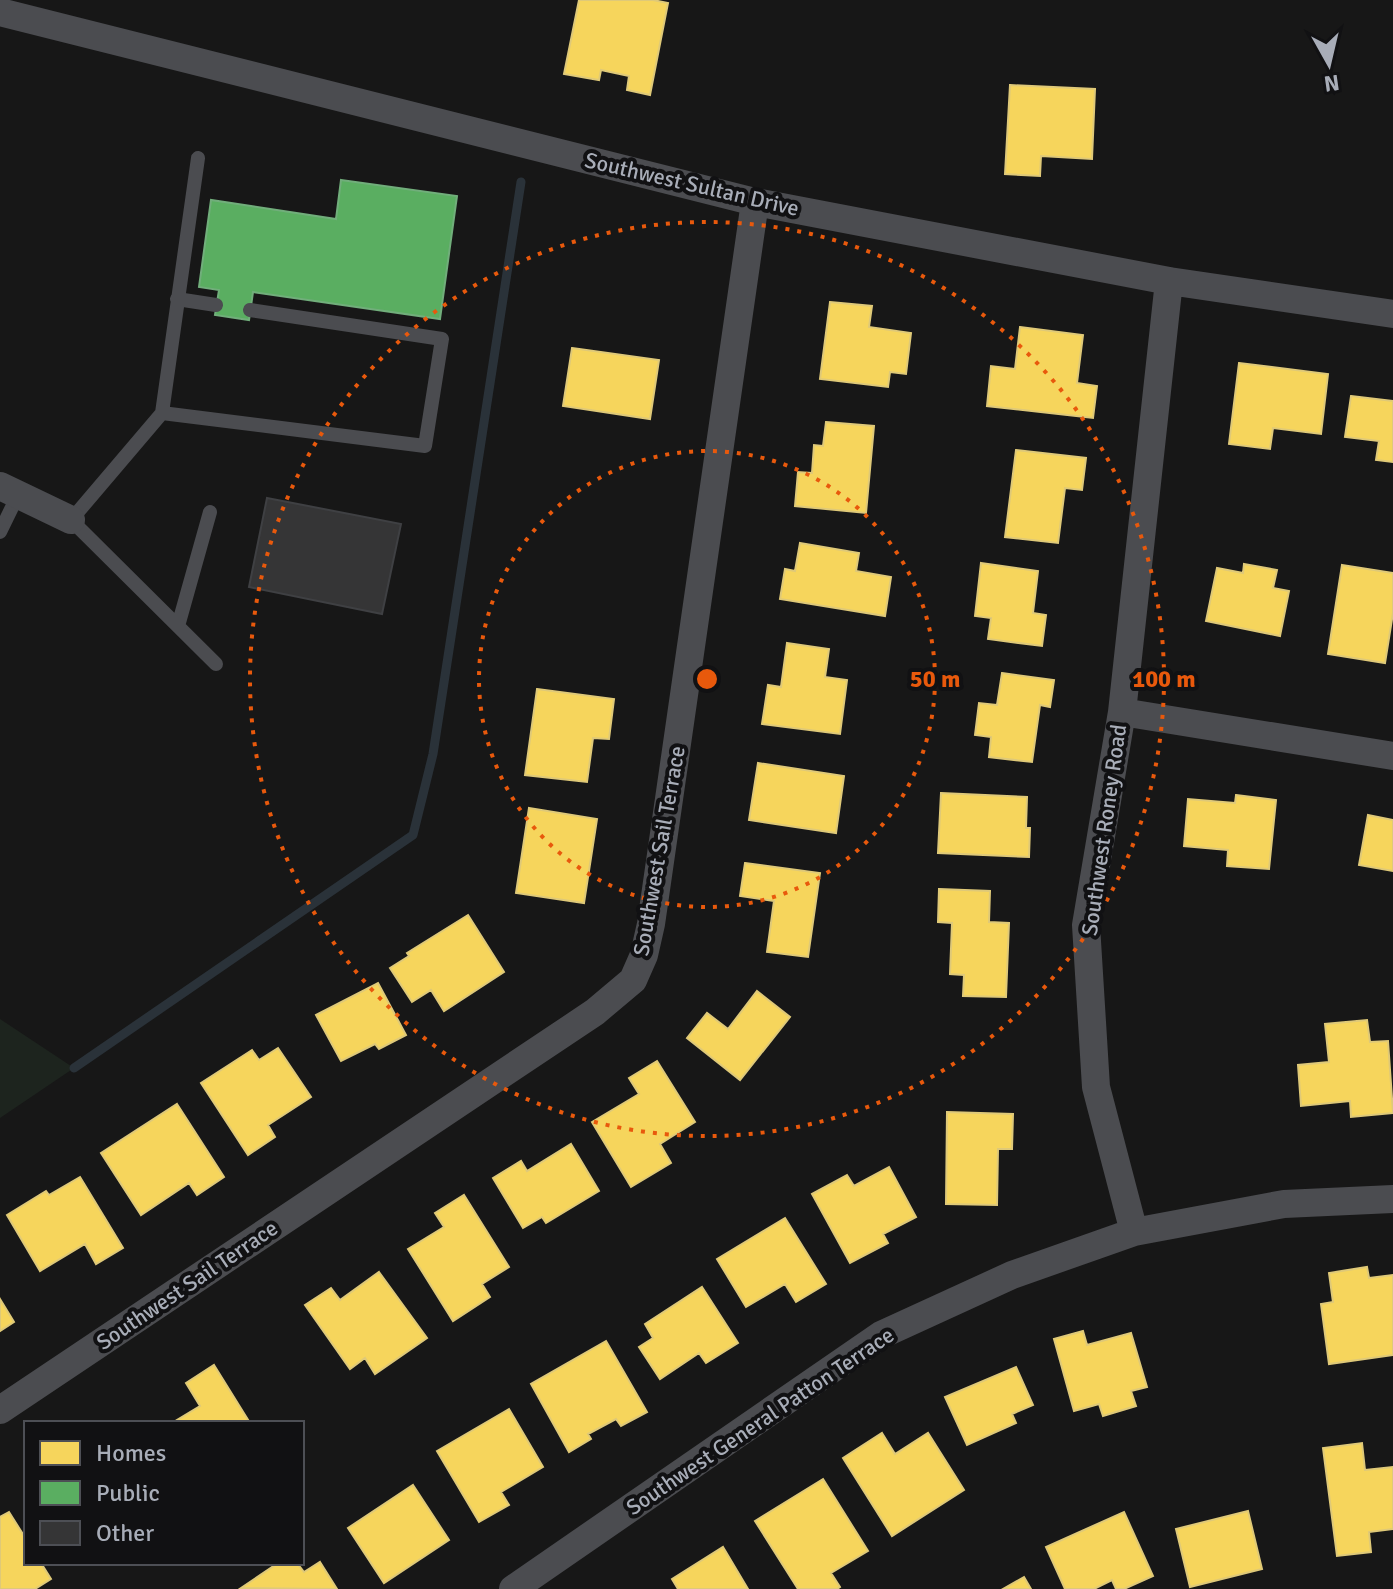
<svg xmlns="http://www.w3.org/2000/svg" width="1393" height="1589" viewBox="0 0 1393 1589" font-family="Signika,sans-serif">
<rect width="100%" height="100%" fill="#171717"/>
<path fill="#1d241e" d="M 0,1019 L 74,1068 L 0,1118 Z"/>
<path fill="#f6d55c" stroke="#dfc978" stroke-width="2" d="M 579,0 L 653,0 L 668,3 L 650,95 L 627,90 L 629,76 L 601,70 L 599,80 L 564,74 Z
M 1010,85 L 1095,89 L 1092,159 L 1041,156 L 1040,176 L 1005,174 Z
M 830,302 L 872,306 L 869,327 L 911,333 L 906,374 L 890,372 L 888,387 L 820,379 Z
M 1020,327 L 1083,335 L 1077,383 L 1097,386 L 1093,418 L 987,406 L 991,366 L 1015,369 Z
M 572,348 L 659,360 L 650,419 L 563,406 Z
M 1239,363 L 1328,374 L 1321,434 L 1273,428 L 1270,449 L 1229,444 Z
M 1351,396 L 1393,401 L 1393,462 L 1376,460 L 1379,441 L 1345,437 Z
M 826,422 L 874,426 L 866,513 L 795,506 L 798,472 L 812,473 L 814,445 L 823,446 Z
M 1016,450 L 1086,458 L 1082,490 L 1065,488 L 1058,543 L 1005,537 Z
M 800,543 L 859,553 L 856,571 L 891,577 L 885,616 L 780,599 L 785,569 L 795,571 Z
M 981,563 L 1038,571 L 1033,613 L 1046,615 L 1042,646 L 988,639 L 991,618 L 975,616 Z
M 1244,564 L 1277,570 L 1273,588 L 1289,591 L 1280,636 L 1206,621 L 1217,568 L 1243,573 Z
M 1342,565 L 1393,573 L 1393,613 L 1385,663 L 1328,654 Z
M 787,643 L 829,649 L 825,677 L 847,680 L 840,734 L 762,724 L 768,685 L 781,687 Z
M 1002,673 L 1054,680 L 1050,707 L 1040,705 L 1032,762 L 989,757 L 991,737 L 975,735 L 979,703 L 997,705 Z
M 537,689 L 614,699 L 609,739 L 593,738 L 587,782 L 525,775 Z
M 758,763 L 844,776 L 836,833 L 749,820 Z
M 941,793 L 1027,797 L 1026,828 L 1030,828 L 1029,857 L 938,853 Z
M 1236,795 L 1276,800 L 1269,869 L 1227,866 L 1228,850 L 1184,846 L 1188,799 L 1235,803 Z
M 529,808 L 597,819 L 584,903 L 516,893 Z
M 1368,815 L 1393,820 L 1393,871 L 1359,865 Z
M 745,863 L 820,873 L 808,957 L 767,952 L 774,901 L 740,896 Z
M 939,889 L 990,891 L 989,922 L 1009,923 L 1006,997 L 963,996 L 964,975 L 950,974 L 952,923 L 938,922 Z
M 468,915 L 504,972 L 444,1011 L 431,990 L 412,1002 L 390,968 L 409,956 L 407,953 Z
M 378,983 L 406,1035 L 379,1049 L 375,1044 L 341,1061 L 316,1015 Z
M 757,991 L 790,1017 L 740,1080 L 687,1038 L 707,1013 L 728,1029 Z
M 1367,1020 L 1370,1042 L 1388,1041 L 1393,1113 L 1351,1117 L 1350,1101 L 1301,1106 L 1298,1065 L 1329,1062 L 1325,1024 Z
M 278,1048 L 311,1097 L 268,1125 L 275,1137 L 248,1155 L 201,1083 L 252,1050 L 259,1060 Z
M 657,1061 L 695,1122 L 660,1144 L 671,1163 L 631,1187 L 592,1122 L 639,1094 L 629,1078 Z
M 177,1104 L 224,1177 L 197,1195 L 189,1183 L 141,1215 L 101,1153 Z
M 947,1112 L 1013,1114 L 1012,1149 L 998,1149 L 997,1205 L 946,1204 Z
M 571,1144 L 599,1191 L 546,1223 L 542,1217 L 523,1228 L 493,1178 L 521,1161 L 527,1171 Z
M 889,1167 L 916,1217 L 883,1234 L 888,1243 L 850,1263 L 812,1194 L 847,1175 L 854,1186 Z
M 80,1177 L 123,1248 L 96,1264 L 85,1244 L 40,1271 L 7,1215 L 46,1191 L 49,1195 Z
M 464,1195 L 509,1267 L 482,1284 L 490,1297 L 453,1321 L 408,1249 L 444,1227 L 435,1213 Z
M 785,1218 L 826,1284 L 796,1302 L 785,1284 L 746,1307 L 717,1259 Z
M 1367,1267 L 1369,1278 L 1393,1275 L 1393,1355 L 1329,1364 L 1321,1304 L 1333,1302 L 1329,1273 Z
M 379,1272 L 427,1338 L 375,1374 L 365,1358 L 350,1369 L 305,1305 L 331,1288 L 340,1300 Z
M 702,1287 L 738,1343 L 706,1363 L 699,1353 L 660,1379 L 639,1347 L 653,1338 L 645,1324 Z
M 0,1299 L 14,1322 L 0,1331 Z
M 1083,1331 L 1087,1345 L 1131,1333 L 1147,1387 L 1131,1391 L 1136,1406 L 1103,1416 L 1099,1404 L 1074,1411 L 1054,1339 Z
M 606,1341 L 647,1412 L 621,1426 L 616,1419 L 588,1434 L 591,1439 L 569,1452 L 531,1384 Z
M 214,1365 L 250,1423 L 172,1423 L 200,1406 L 186,1383 Z
M 1016,1367 L 1033,1405 L 1012,1414 L 1016,1423 L 967,1445 L 945,1397 Z
M 509,1409 L 543,1467 L 501,1492 L 509,1505 L 479,1522 L 437,1451 Z
M 882,1433 L 895,1454 L 928,1433 L 964,1490 L 892,1536 L 843,1458 Z
M 1362,1443 L 1365,1470 L 1393,1467 L 1393,1529 L 1369,1532 L 1371,1552 L 1337,1556 L 1323,1448 Z
M 823,1479 L 868,1551 L 831,1573 L 840,1587 L 837,1589 L 798,1589 L 755,1521 Z
M 413,1485 L 449,1540 L 384,1583 L 348,1528 Z
M 1248,1511 L 1262,1569 L 1190,1587 L 1176,1529 Z
M 9,1512 L 26,1539 L 26,1563 L 41,1563 L 51,1579 L 35,1589 L 0,1589 L 0,1517 Z
M 1124,1512 L 1153,1576 L 1124,1589 L 1116,1589 L 1112,1580 L 1094,1589 L 1065,1589 L 1046,1547 Z
M 723,1547 L 748,1589 L 678,1589 L 672,1579 Z
M 320,1562 L 337,1589 L 241,1588 L 278,1563 L 297,1563 L 304,1572 Z
M 1024,1577 L 1031,1589 L 1003,1589 Z"/>
<path fill="#5aae61" stroke="#71ae7b" stroke-width="2" d="M 341,180 L 457,196 L 440,319 L 253,292 L 249,320 L 215,315 L 219,290 L 199,287 L 211,200 L 336,219 Z"/>
<g fill="none" stroke-linecap="round" stroke-linejoin="round">
<path stroke="#2a3239" stroke-width="9" d="M 74,1068 L 413,835 L 433,754 L 521,182"/>
</g>
<path fill="#353536" stroke="#3f4043" stroke-width="2" d="M 267,498 L 401,524 L 382,614 L 249,587 Z"/>
<g fill="none" stroke-linecap="round" stroke-linejoin="round">
<path stroke="#4b4c50" stroke-width="14" d="M 198,158 L 162,413 L 71,520 L 216,664
M 177,299 L 216,305
M 162,413 L 425,446 L 442,339 L 250,310
M 0,532 L 18,495
M 178,626 L 210,512"/>
<path stroke="#4b4c50" stroke-width="28" d="M 0,12 L 755,202 L 1169,281 L 1393,314
M 0,486 L 71,520
M 1122,712 L 1393,756
M 1134,1232 L 1096,1087 L 1086,925 L 1122,712 L 1169,281
M 0,1410 L 595,1012 L 633,980 L 644,955 L 651,924 L 755,202
M 513,1589 L 881,1335 L 1012,1275 L 1134,1232 L 1284,1204 L 1393,1199"/>
</g>
<g fill="none" stroke="#e8590c" stroke-width="4" stroke-dasharray="4 8">
<circle cx="707" cy="679" r="228"/>
<circle cx="707" cy="679" r="457"/>
</g>
<g text-anchor="middle" dominant-baseline="central" stroke-width="8" stroke-linejoin="round" paint-order="stroke">
<g font-size="22" fill="#a8adb8" stroke="#111113">
<text transform="translate(692 184) rotate(13)">Southwest Sultan Drive</text>
<text transform="translate(1104 830) rotate(-82)">Southwest Roney Road</text>
<text transform="translate(659 851) rotate(-80)">Southwest Sail Terrace</text>
<text transform="translate(187 1285) rotate(-34)">Southwest Sail Terrace</text>
<text transform="translate(760 1421) rotate(-34)">Southwest General Patton Terrace</text>
</g>
</g>
<circle cx="707" cy="679" r="12" fill="#e8590c" stroke="#111113" stroke-width="4"/>
<g font-size="24" text-anchor="middle" font-weight="bold" fill="#e8590c" stroke="#111113" stroke-width="8" stroke-linejoin="round" paint-order="stroke">
<text x="935" y="687">50 m</text>
<text x="1164" y="687">100 m</text>
</g>
<rect x="24" y="1421" width="280" height="144" fill="#111113" stroke="#4d4f55" stroke-width="2"/>
<rect x="40" y="1441" width="40" height="24" fill="#f6d55c" stroke="#4d4f55" stroke-width="2"/>
<text x="96" y="1461" font-size="24" fill="#a8adb8">Homes</text>
<rect x="40" y="1481" width="40" height="24" fill="#5aae61" stroke="#4d4f55" stroke-width="2"/>
<text x="96" y="1501" font-size="24" fill="#a8adb8">Public</text>
<rect x="40" y="1521" width="40" height="24" fill="#353536" stroke="#4d4f55" stroke-width="2"/>
<text x="96" y="1541" font-size="24" fill="#a8adb8">Other</text>
<g transform="translate(1329 64) rotate(172)" stroke="#111113" stroke-width="6" paint-order="stroke">
<path d="M0-6L14 30L0 20L-14 30Z" fill="#a8adb8"/>
<text y="-12" font-size="22" font-weight="bold" text-anchor="middle" fill="#a8adb8">N</text>
</g>
</svg>
